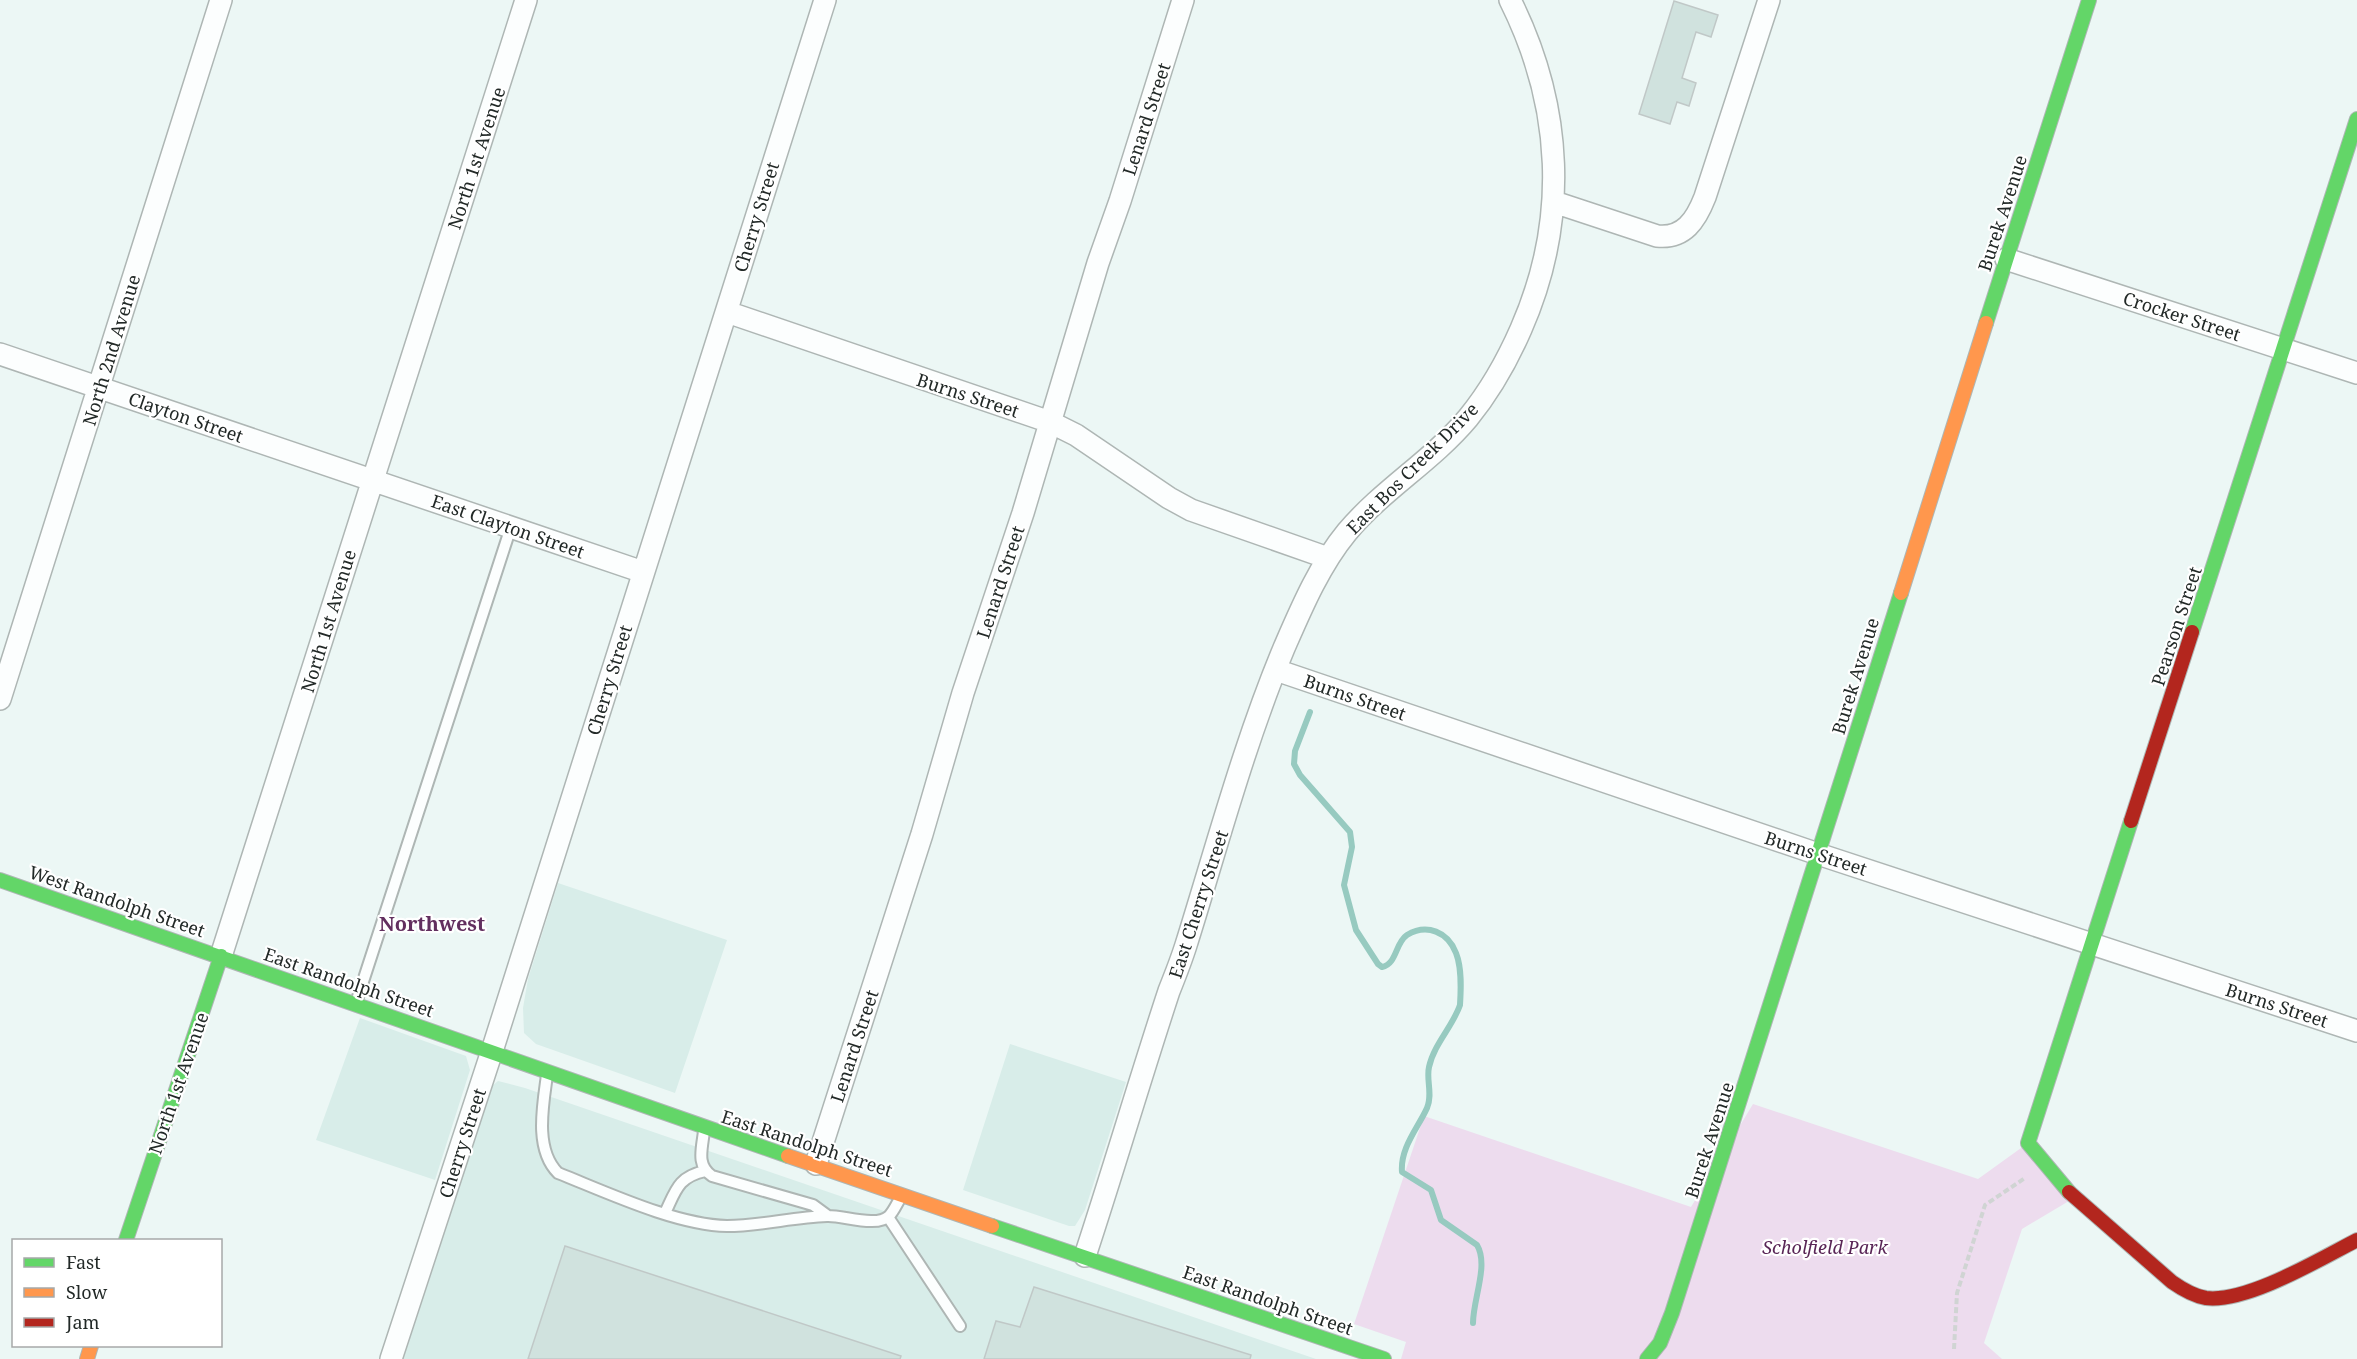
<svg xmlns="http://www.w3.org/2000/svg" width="2357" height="1359" viewBox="0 0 2357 1359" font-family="'Noto Serif',serif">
<rect width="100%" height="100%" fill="#ecf7f5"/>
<path fill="#d8ede9" d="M 558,883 L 727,940 L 675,1093 L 536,1044 L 524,1033 L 523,1008 L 528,979 Z
M 360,1018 L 466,1056 L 470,1070 L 435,1180 L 316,1140 Z
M 1010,1044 L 1126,1082 L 1085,1210 L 1075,1226 L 1069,1226 L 963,1190 Z
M 498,1081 L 525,1088 L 1316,1359 L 401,1359 L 492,1086 Z"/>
<path fill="#eddcee" d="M 1753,1104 L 1978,1179 L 2028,1143 L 2074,1198 L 2022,1229 L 1984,1343 L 2002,1359 L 1401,1359 L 1406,1342 L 1354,1324 L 1424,1116 L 1691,1207 Z"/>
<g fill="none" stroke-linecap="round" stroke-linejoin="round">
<path stroke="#97cac0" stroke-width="6" d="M 1310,712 L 1295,751 L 1294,764 L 1300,775 L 1350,832 L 1352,847 L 1344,885 L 1356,930 L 1378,964 L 1382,967 C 1397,964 1395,943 1407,935 C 1427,923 1448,932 1456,953 C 1462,968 1461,989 1460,1005 C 1453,1026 1434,1044 1429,1067 C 1426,1080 1433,1094 1427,1108 C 1418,1128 1400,1148 1402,1172 L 1431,1190 L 1441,1220 L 1477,1245 C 1489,1265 1473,1299 1473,1323"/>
</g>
<path fill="#d0e2de" stroke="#c0c8c7" stroke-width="1.5" d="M 1674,1 L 1718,15 L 1711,37 L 1696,32 L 1682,78 L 1696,83 L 1689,106 L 1677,102 L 1670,124 L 1639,114 Z
M 565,1246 L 901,1356 L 900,1359 L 528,1359 Z
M 1034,1287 L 1251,1355 L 1250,1359 L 984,1359 L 996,1321 L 1020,1327 Z"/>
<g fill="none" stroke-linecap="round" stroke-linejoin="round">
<g stroke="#aeb6b4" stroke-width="14">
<path id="lane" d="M 356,1003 L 511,527
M 547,1075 C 543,1105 534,1149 558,1173 C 606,1192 676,1225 727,1226 C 761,1226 793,1217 827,1216 C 842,1215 877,1228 889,1216 C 894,1211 897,1203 901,1197
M 704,1131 C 702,1149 696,1165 712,1176 L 813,1205 L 828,1216
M 665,1213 C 676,1190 678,1177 705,1171
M 888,1217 L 960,1326"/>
</g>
<g stroke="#aeb6b4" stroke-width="24">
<path id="street" d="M 1554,202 L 1657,236 C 1684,239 1696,220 1705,197 L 1769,0
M 2006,259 L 2357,373
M 727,312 L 1050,422 L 1076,435 L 1169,498 L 1191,510 L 1328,558
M 0,354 L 643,572
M 1276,670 L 1818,854 L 2357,1031
M 0,699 L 221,0
M 221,956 L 526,0
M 816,1164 L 922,834 L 963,693 L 1023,513 L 1098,263 L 1120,201 L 1183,0
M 1085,1256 C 1114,1168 1140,1079 1169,991 C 1175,976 1181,961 1186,945 C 1217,846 1244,744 1284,648 C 1301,609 1319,566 1347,532 C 1382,490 1432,461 1468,418 C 1490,391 1507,361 1521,329 C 1569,220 1563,106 1510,0
M 391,1359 L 492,1051 L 825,0"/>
</g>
<g stroke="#aeb6b4" stroke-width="16">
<path id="fast" d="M 1986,323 L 2089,0
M 2192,632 L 2357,119
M 0,880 L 788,1156
M 2069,1192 L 2028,1143 L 2131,821
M 992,1226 L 1384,1359
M 126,1240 L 221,956
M 1647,1359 L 1660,1343 L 1672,1313 L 1901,593"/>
</g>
<g stroke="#aeb6b4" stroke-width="16">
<path id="slow" d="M 1901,593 L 1986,323
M 788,1156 L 992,1226
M 87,1359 L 91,1346"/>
</g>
<g stroke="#aeb6b4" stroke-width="16">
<path id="jam" d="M 2131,821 L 2192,632
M 2069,1192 L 2172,1282 C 2182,1289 2193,1296 2206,1298 C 2247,1303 2320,1259 2357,1240"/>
</g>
<path stroke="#d0d4d3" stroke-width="4" stroke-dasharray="6 3" stroke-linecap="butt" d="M 1954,1349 L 1957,1293 L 1985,1205 L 2025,1178"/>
<use href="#lane" stroke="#fcfefe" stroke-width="10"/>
<use href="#street" stroke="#fcfefe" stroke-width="21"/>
<use href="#fast" stroke="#63d668" stroke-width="14"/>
<use href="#slow" stroke="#ff974d" stroke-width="14"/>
<use href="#jam" stroke="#b3261e" stroke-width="14"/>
</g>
<g text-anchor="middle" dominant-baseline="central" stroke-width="4.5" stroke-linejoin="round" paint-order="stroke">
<g font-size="18" fill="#222927" stroke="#fff">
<text transform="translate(1146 119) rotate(-72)">Lenard Street</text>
<text transform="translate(476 158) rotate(-72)">North 1st Avenue</text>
<text transform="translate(2002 213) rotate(-72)">Burek Avenue</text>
<text transform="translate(756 217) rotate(-73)">Cherry Street</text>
<text transform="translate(2182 316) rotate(18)">Crocker Street</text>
<text transform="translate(111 350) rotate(-73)">North 2nd Avenue</text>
<text transform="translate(968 395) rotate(18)">Burns Street</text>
<text transform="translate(186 417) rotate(19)">Clayton Street</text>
<text transform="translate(1412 468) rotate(-45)">East Bos Creek Drive</text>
<text transform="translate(508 526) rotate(19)">East Clayton Street</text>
<text transform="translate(1000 582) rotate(-72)">Lenard Street</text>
<text transform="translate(328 621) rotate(-73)">North 1st Avenue</text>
<text transform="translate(2176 626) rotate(-72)">Pearson Street</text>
<text transform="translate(1855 676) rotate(-73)">Burek Avenue</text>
<text transform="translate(609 680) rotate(-73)">Cherry Street</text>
<text transform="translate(1355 697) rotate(19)">Burns Street</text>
<text transform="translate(1816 853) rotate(18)">Burns Street</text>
<text transform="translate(117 901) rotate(19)">West Randolph Street</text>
<text transform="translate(1198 904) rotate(-72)">East Cherry Street</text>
<text transform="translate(349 982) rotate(19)">East Randolph Street</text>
<text transform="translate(2277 1005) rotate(18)">Burns Street</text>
<text transform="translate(854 1046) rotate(-72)">Lenard Street</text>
<text transform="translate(178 1083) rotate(-71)">North 1st Avenue</text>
<text transform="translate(1709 1140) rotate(-72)">Burek Avenue</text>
<text transform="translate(462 1143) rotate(-72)">Cherry Street</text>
<text transform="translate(807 1143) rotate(18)">East Randolph Street</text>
<text transform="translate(1268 1300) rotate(19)">East Randolph Street</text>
</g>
<g font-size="18" font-style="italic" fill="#592556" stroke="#fff">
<text x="1825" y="1247">Scholfield Park</text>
</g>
<g font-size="20" font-weight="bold" fill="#622f5f" stroke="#fff">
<text x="432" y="923">Northwest</text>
</g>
</g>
<rect x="12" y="1239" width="210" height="108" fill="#ffffff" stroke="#a7a9a9" stroke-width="1.5"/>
<rect x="24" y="1258" width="30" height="9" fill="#63d668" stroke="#a7a9a9" stroke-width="1.5"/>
<text x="66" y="1269" font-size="18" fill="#222927">Fast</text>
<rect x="24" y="1288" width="30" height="9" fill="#ff974d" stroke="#a7a9a9" stroke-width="1.5"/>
<text x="66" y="1299" font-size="18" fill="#222927">Slow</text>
<rect x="24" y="1318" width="30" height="9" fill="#b3261e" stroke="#a7a9a9" stroke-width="1.5"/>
<text x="66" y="1329" font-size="18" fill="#222927">Jam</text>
</svg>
